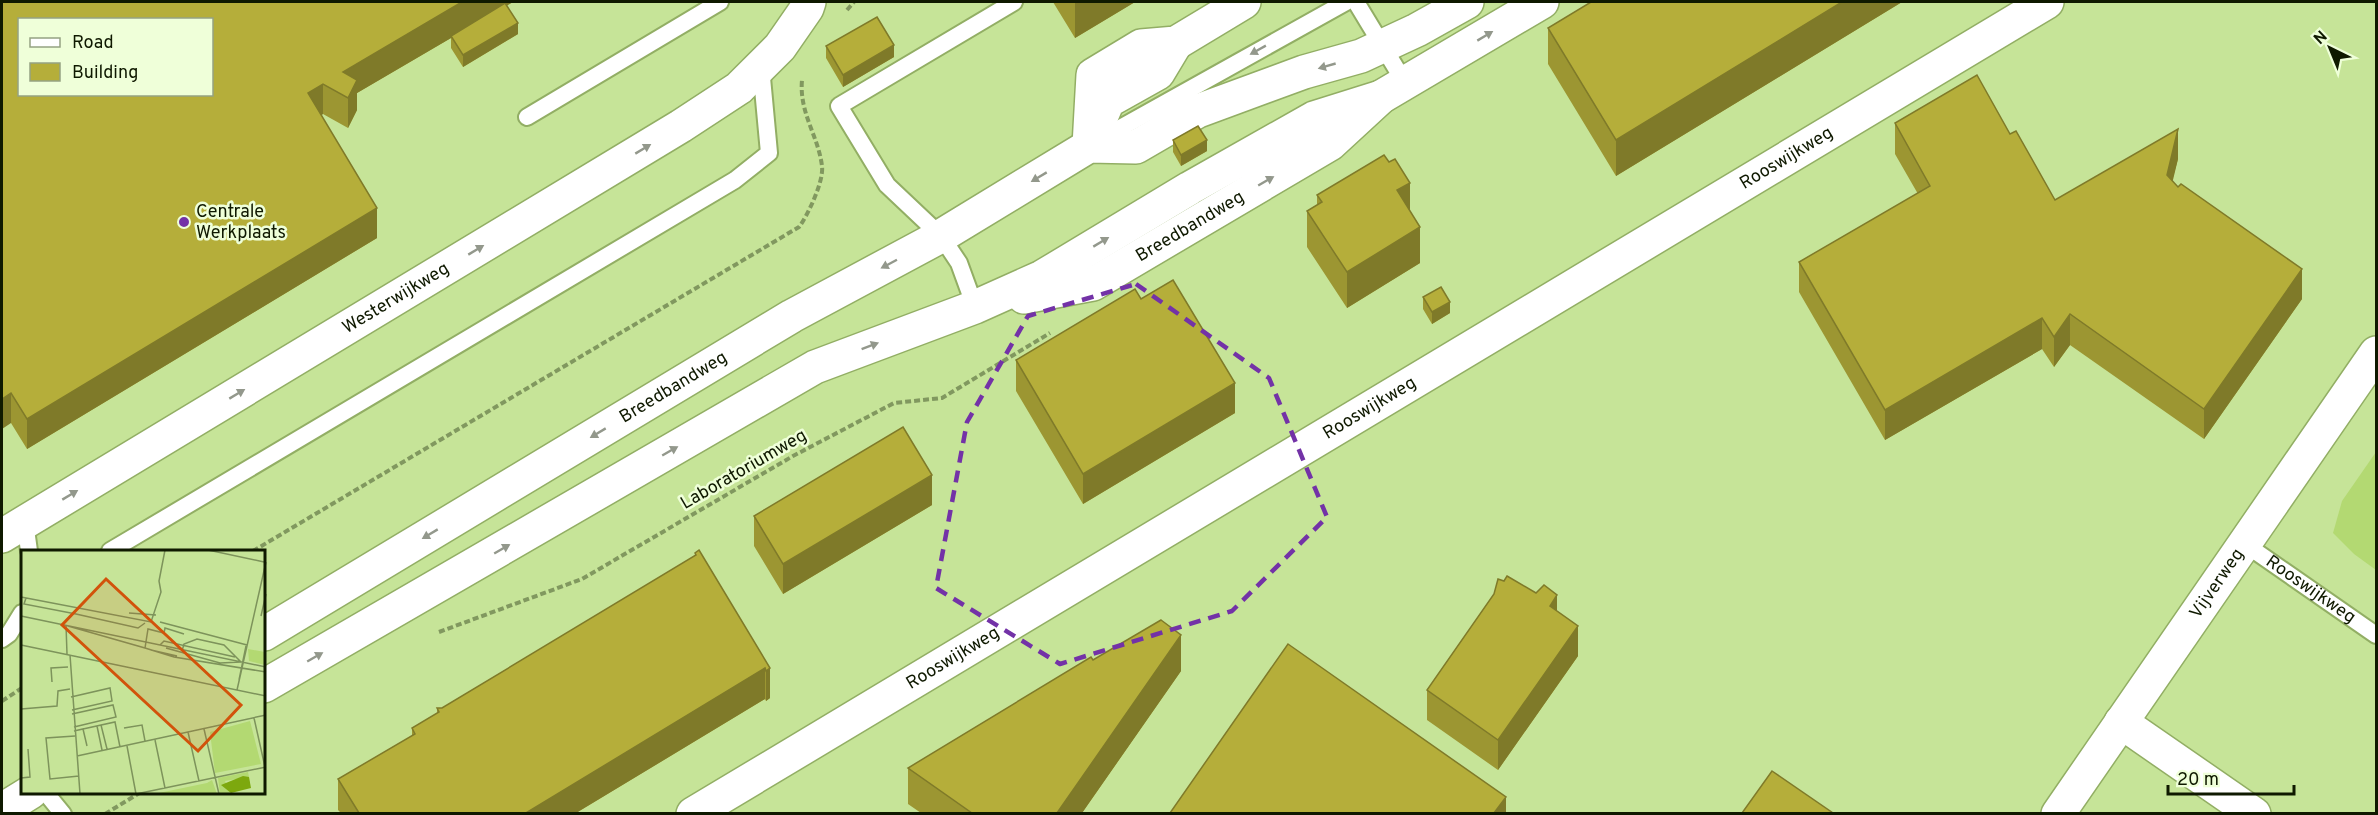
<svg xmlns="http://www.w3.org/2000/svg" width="2378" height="815" viewBox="0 0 2378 815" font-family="Overpass,sans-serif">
<rect width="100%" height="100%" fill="#c6e498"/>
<path fill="#b3d972" d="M 2376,452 L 2376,570 L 2354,554 L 2333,533 L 2342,501 Z"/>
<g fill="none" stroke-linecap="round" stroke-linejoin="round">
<g stroke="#92ae64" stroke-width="20">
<g id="service">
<path d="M 1356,2 L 1405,83"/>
<path d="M 527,117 L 720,2"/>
<path d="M 1097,141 L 1346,2"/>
<path d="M 975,307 L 959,263 L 941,236 L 887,185 L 839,106 L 1014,2"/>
<path d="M 25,522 L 29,551"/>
<path id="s1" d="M 2245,544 L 2376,635"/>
<path d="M 110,551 L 735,180 L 769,153 L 761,67"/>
<path d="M 2,639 L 9,634 L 22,613"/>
<path d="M 45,792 L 63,814"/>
</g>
</g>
<g stroke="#92ae64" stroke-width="36">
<g id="minor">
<path d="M 1094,134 L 1108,101 L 1158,73 L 1176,43"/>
<path d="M 1089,146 L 1093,75 L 1141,46 L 1176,43 L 1244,2"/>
<path id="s2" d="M 1024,297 L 1093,284 L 1330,144 L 1381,97 L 1542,2"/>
<path id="s3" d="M 2,536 L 681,126 L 739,88 L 780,47 L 807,8 L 809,2"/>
<path id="s4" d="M 264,634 L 792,316 L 941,236 L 1089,146 L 1136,147 L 1198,111 L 1304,72 L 1361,56 L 1417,30 L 1467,2"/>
<path d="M 264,686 L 815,367 L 975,307 L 1042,277 L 1190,188 L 1314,118 L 1381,97"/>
<path d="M 2121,722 L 2254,814"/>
<path d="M 2,810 L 31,792"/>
<path id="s5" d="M 693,814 L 2047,2"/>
<path id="s6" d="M 2058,814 L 2376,353"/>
</g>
</g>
<path stroke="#81985f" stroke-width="4" stroke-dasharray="6 3" stroke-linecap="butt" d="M 847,10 L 854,2
M 253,551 L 799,227 C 808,215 824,181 822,166 C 818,135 799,113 802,80
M 439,632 L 582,579 L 793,456 L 894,403 L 942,398 L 1050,333
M 2,701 L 22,688
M 105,814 L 141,792"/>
<use href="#service" stroke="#fff" stroke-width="16"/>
<use href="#minor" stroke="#fff" stroke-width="33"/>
</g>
<path fill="#9c9632" d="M 2,2 L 513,2 L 507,5 L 518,34 L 463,67 L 451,48 L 451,38 L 357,93 L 357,110 L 348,128 L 323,114 L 321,115 L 377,238 L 27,449 L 11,423 Z
M 1053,2 L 1135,2 L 1075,38 Z
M 1591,2 L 1902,2 L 1616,176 L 1548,64 L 1548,28 Z
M 826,46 L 894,57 L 843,87 L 826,58 Z
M 1895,123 L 2010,134 L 2055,200 L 2178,159 L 2172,181 L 2302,299 L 2204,439 L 2070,345 L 2054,367 L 2042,349 L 1885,440 L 1799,292 L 1799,262 L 1918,194 L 1895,154 Z
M 1173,140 L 1207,151 L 1181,166 L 1173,152 Z
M 1317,195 L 1410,211 L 1420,263 L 1347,308 L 1307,247 L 1307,211 L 1317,205 Z
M 1423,297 L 1450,313 L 1432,324 L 1423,309 Z
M 1141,299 L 1235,413 L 1083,504 L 1016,391 L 1016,360 Z
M 932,505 L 783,594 L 754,546 L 754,516 Z
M 695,553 L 770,668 L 770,698 L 766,701 L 765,699 L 576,813 L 341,813 L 338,810 L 338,779 L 412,736 L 412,728 L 437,713 L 437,708 L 442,708 L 695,556 Z
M 1494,594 L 1557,611 L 1578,656 L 1498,770 L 1427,720 L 1427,690 Z
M 1093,660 L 1181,671 L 1082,813 L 921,813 L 908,804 L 908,768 Z"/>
<path fill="#7f7a29" d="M 462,2 L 513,2 L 452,38 L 451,36 L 451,38 L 357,93 L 357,110 L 348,128 L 348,98 L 343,72 Z
M 1075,2 L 1135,2 L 1075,38 Z
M 1842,2 L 1902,2 L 1616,176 L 1616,140 Z
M 518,23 L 518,34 L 463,67 L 463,55 Z
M 894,45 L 894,57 L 843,87 L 843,75 Z
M 323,84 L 323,114 L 308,123 L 308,93 Z
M 2178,129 L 2178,159 L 2167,205 L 2167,175 Z
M 1207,140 L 1207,151 L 1181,166 L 1181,155 Z
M 1410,183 L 1410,219 L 1397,190 Z
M 377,208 L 377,238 L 27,449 L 27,419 Z
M 1420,227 L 1420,263 L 1347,308 L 1347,272 Z
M 2302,269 L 2302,299 L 2204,439 L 2204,409 Z
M 1450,302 L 1450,313 L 1432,324 L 1432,312 Z
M 2070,314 L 2070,345 L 2054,367 L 2054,337 Z
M 2042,318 L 2042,349 L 1885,440 L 1885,410 Z
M 1235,383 L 1235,413 L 1083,504 L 1083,474 Z
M 11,393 L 11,423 L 2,429 L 2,399 Z
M 932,475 L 932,505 L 783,594 L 783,564 Z
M 1557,595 L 1557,625 L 1550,606 Z
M 1578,626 L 1578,656 L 1498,770 L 1498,740 Z
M 1181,635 L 1181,671 L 1082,813 L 1057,813 Z
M 765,668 L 765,699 L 576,813 L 526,813 Z
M 770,668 L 770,698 L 766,701 L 766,671 Z
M 1506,797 L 1506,813 L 1494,813 Z"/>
<path fill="#b5ae3a" stroke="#7f7a29" stroke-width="1.5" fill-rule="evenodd" d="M 2,2 L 462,2 L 343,72 L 357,80 L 348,98 L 323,84 L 308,93 L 377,208 L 27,419 L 11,393 L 2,399 ZM 20,20 L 212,20 L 212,94 L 20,94 Z
M 1591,2 L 1842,2 L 1616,140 L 1548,28 Z
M 505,3 L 518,23 L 463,55 L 451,36 Z
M 877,17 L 894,45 L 843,75 L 826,46 Z
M 1977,75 L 2010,134 L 2016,131 L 2055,200 L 2178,129 L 2167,175 L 2178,187 L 2181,184 L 2302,269 L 2204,409 L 2070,314 L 2054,337 L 2042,318 L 1885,410 L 1799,262 L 1930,186 L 1895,123 Z
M 1198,126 L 1207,140 L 1181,155 L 1173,140 Z
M 1384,155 L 1389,162 L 1395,159 L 1410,183 L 1397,190 L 1420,227 L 1347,272 L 1307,211 L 1322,202 L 1317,195 Z
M 1173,280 L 1235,383 L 1083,474 L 1016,360 L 1135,289 L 1141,299 Z
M 1441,287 L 1450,302 L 1432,312 L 1423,297 Z
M 903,427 L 932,475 L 783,564 L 754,516 Z
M 699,550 L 770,668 L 766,671 L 765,668 L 526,813 L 359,813 L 338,779 L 415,734 L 412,728 L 439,712 L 437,708 L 442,708 L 696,555 L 695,553 Z
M 1507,576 L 1536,593 L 1544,585 L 1557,595 L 1550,606 L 1578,626 L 1498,740 L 1427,690 L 1494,594 L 1498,579 L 1504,581 Z
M 1161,620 L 1181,635 L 1057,813 L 972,813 L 908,768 L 1091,657 L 1093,660 Z
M 1288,644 L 1506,797 L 1494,813 L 1170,813 Z
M 1772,771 L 1833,813 L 1742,813 Z"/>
<defs><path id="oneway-solid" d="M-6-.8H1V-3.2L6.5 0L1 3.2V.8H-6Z" transform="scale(1.5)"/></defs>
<g fill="#93988c">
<use href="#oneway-solid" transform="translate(1485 36) rotate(-31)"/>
<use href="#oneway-solid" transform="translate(1258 50) rotate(151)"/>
<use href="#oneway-solid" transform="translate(1327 66) rotate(164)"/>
<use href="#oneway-solid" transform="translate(643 149) rotate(-31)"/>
<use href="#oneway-solid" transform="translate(1039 177) rotate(149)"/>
<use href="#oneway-solid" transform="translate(1266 181) rotate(-30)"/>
<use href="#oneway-solid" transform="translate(1101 242) rotate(-31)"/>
<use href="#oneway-solid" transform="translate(476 250) rotate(-31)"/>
<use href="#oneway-solid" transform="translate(889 264) rotate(152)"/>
<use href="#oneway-solid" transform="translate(870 346) rotate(-21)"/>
<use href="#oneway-solid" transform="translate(237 394) rotate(-31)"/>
<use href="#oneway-solid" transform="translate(598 433) rotate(149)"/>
<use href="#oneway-solid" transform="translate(670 451) rotate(-30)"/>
<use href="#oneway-solid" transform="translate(70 495) rotate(-31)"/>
<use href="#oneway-solid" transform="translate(430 534) rotate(149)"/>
<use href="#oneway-solid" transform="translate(502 549) rotate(-30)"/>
<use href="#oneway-solid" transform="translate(315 657) rotate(-30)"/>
</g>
<path fill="none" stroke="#7332a7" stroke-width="4.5" stroke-dasharray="12 8" stroke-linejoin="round" d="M 1136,284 L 1269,378 L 1327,517 L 1232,611 L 1060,664 L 936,588 L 967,422 L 1028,316 Z"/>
<circle fill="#7332a7" stroke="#efffd9" stroke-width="2" cx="184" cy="222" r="6"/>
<g text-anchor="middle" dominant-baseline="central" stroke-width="5" stroke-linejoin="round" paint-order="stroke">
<g font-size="18" fill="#0f1900" stroke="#efffd9">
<text stroke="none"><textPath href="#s5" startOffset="1275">Rooswijkweg</textPath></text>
<text stroke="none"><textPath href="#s2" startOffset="183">Breedbandweg</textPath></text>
<text stroke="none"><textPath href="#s3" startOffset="460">Westerwijkweg</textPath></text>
<text stroke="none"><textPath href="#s4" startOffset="478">Breedbandweg</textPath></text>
<text stroke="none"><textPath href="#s5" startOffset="789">Rooswijkweg</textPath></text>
<text transform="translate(744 470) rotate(-30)">Laboratoriumweg</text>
<text stroke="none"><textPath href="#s6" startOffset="280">Vijverweg</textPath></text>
<text stroke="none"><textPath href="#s1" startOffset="80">Rooswijkweg</textPath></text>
<text stroke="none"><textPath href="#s5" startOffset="303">Rooswijkweg</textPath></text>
</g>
<g font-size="18" fill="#0f1900" stroke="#efffd9" text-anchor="start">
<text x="196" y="212">Centrale<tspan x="196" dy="21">Werkplaats</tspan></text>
</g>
</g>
<g transform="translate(21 550)">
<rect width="244" height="244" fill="#c6e498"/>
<path d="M 227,99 L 244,102 L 244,115 L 228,111 ZM 229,171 L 240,214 L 194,223 L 189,182 ZM 227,222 L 228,227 L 204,231 L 210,243 L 199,244 L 197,228 ZM 191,230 L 196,244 L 133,244 L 186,233 Z" fill="#b3d972"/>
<path d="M 222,226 L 228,227 L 230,238 L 210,243 L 200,235 Z" fill="#7da80e"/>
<path fill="none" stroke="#7d935b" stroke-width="1.5" d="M 187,0 L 243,12M 0,47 L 130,72 L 140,42 L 138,31 L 144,0M 5,48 L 3,54 L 55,64M 108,63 L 135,65M 55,64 L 117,78 L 124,73M 0,66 L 245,117M 240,66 L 245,44M 139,72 L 226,95M 45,75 L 46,104M 47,76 L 124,98M 0,95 L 245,146M 139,95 L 143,91 L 214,107M 124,98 L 153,107 L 245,122M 124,98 L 127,79 L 143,83 L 144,78 L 163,84M 145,98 L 199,113 L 220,112M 130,100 L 156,106M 161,101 L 163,94 L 176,89 L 203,95 L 220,112M 49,105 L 59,244M 218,130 L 225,96M 31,132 L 30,118 L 47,117M 216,140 L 245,12M 50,147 L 89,138 L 91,151 L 51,160M 0,159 L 36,156 L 37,141 L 49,139M 51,164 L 92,155 L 95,167 L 53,177M 233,168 L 244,217M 80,175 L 86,199M 76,176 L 81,200M 103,178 L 121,175 L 124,191M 62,179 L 94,172 L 99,197M 183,179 L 198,244M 53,181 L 62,179 L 66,196M 167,182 L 178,231M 54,186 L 25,188 L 29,229 L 58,226M 134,190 L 144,238M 106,196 L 115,244M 56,206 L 245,165M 0,228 L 9,227 L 7,199M 115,244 L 245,217"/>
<path fill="#d2530b" fill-opacity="0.15" stroke="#d2530b" stroke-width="3" d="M 85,29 L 220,155 L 177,201 L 41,75 Z"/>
<rect width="244" height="244" fill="none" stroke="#0f1900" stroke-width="3"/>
</g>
<rect width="2378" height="815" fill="none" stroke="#0f1900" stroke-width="6"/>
<rect x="18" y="18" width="195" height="78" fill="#efffd9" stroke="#95a382" stroke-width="1.5"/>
<rect x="30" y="38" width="30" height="9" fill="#ffffff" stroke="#95a382" stroke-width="1.5"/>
<text x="72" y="48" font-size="18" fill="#0f1900">Road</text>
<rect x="30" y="63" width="30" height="18" fill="#b5ae3a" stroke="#95a382" stroke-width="1.5"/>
<text x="72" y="78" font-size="18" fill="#0f1900">Building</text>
<g transform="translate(2330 48) rotate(317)" stroke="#efffd9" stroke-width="4.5" paint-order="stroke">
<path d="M0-4.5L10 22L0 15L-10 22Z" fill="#0f1900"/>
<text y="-9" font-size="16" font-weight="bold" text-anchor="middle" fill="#0f1900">N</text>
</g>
<path d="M2168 785v9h126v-9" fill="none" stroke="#0f1900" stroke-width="3"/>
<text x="2177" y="785" font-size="18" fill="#0f1900" stroke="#efffd9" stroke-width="4.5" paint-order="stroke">20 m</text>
</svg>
